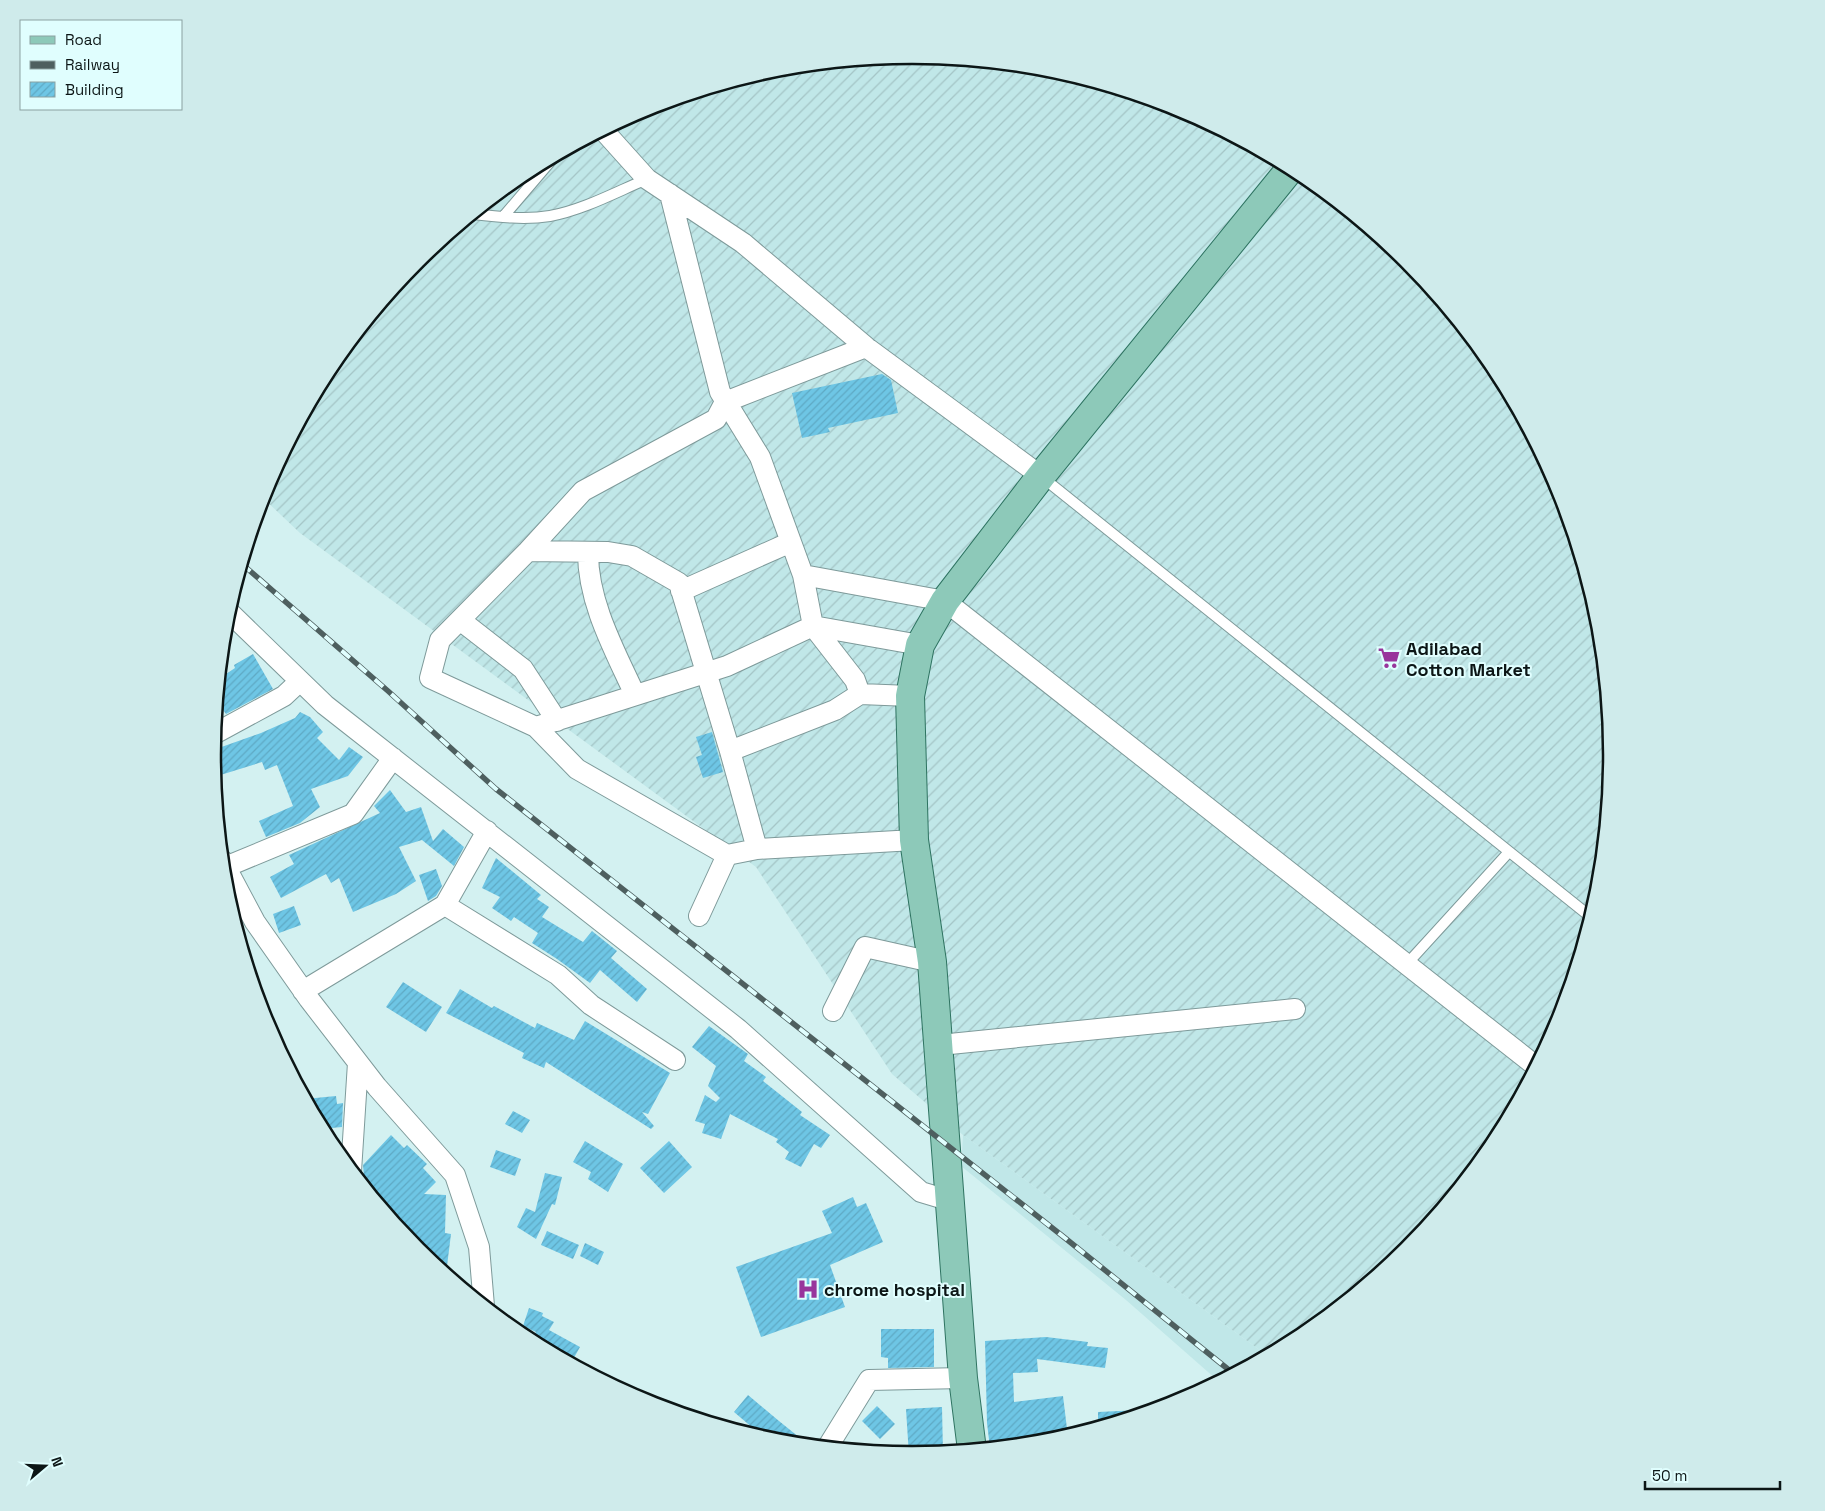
<svg xmlns="http://www.w3.org/2000/svg" width="1825" height="1511" viewBox="0 0 1825 1511" font-family="'Space Grotesk',sans-serif">
<defs>
<pattern id="industrial-furrows" width="10" height="10" patternUnits="userSpaceOnUse" patternTransform="scale(1.25)"><rect width="10" height="10" fill="#c0e7e8"/><path d="M-1 1l2-2M0 10L10 0M9 11l2-2" fill="none" stroke="#a4c5c6"/></pattern>
<pattern id="building-hatch" width="6" height="6" patternUnits="userSpaceOnUse" patternTransform="scale(1.25)"><rect width="6" height="6" fill="#6ec6e5"/><path d="M-1 1l2-2M0 6l6-6M5 7l2-2" fill="none" stroke="#5ea9c4"/></pattern>
</defs>
<rect width="100%" height="100%" fill="#d3f1f1"/>
<path fill="#c0e7e8" d="M 963,1135 L 1268,1356 L 1213,1385 L 1216,1379 L 1126,1300 L 961,1166 Z"/>
<path fill="url(#industrial-furrows)" d="M 912,55 L 1049,69 L 1181,108 L 1302,173 L 1408,260 L 1495,367 L 1560,488 L 1600,619 L 1613,756 L 1599,892 L 1560,1024 L 1495,1145 L 1408,1251 L 1301,1338 L 1268,1356 L 963,1135 L 892,1074 L 756,867 L 300,533 L 262,497 L 265,487 L 330,366 L 417,260 L 524,173 L 645,108 L 776,68 Z"/>
<path fill="url(#building-hatch)" d="M 882,374 L 891,380 L 898,413 L 828,428 L 830,432 L 802,438 L 792,393 Z
M 253,654 L 273,689 L 226,714 L 217,702 L 220,678 L 235,668 L 234,665 Z
M 300,712 L 310,717 L 323,732 L 317,738 L 339,760 L 349,747 L 363,757 L 348,776 L 311,789 L 320,807 L 300,823 L 266,837 L 259,821 L 293,806 L 277,765 L 265,770 L 262,762 L 214,777 L 213,750 L 261,733 L 295,718 Z
M 712,732 L 723,772 L 703,778 L 696,757 L 702,755 L 696,737 Z
M 390,790 L 406,812 L 421,807 L 433,841 L 443,829 L 464,847 L 454,866 L 422,840 L 399,847 L 416,881 L 396,894 L 353,912 L 339,878 L 331,883 L 326,874 L 281,898 L 270,877 L 294,864 L 289,855 L 380,813 L 374,806 Z
M 496,858 L 541,895 L 537,899 L 549,907 L 542,917 L 583,942 L 592,931 L 617,951 L 611,958 L 647,989 L 637,1002 L 600,970 L 590,983 L 557,959 L 532,943 L 538,933 L 514,917 L 511,921 L 492,908 L 500,897 L 482,888 Z
M 436,869 L 442,886 L 436,896 L 428,901 L 419,875 Z
M 294,906 L 301,925 L 279,933 L 273,914 Z
M 403,982 L 442,1007 L 426,1032 L 386,1007 Z
M 460,989 L 492,1008 L 494,1006 L 535,1028 L 537,1023 L 574,1040 L 585,1021 L 670,1073 L 648,1114 L 642,1112 L 654,1126 L 651,1129 L 546,1062 L 544,1068 L 522,1058 L 524,1053 L 446,1013 Z
M 709,1026 L 748,1054 L 744,1061 L 766,1077 L 763,1081 L 802,1112 L 800,1115 L 830,1135 L 821,1148 L 814,1144 L 801,1167 L 785,1159 L 789,1152 L 776,1142 L 778,1139 L 730,1114 L 721,1139 L 702,1133 L 705,1124 L 695,1121 L 705,1095 L 716,1102 L 720,1098 L 708,1086 L 716,1066 L 692,1047 Z
M 336,1096 L 337,1104 L 343,1103 L 342,1127 L 321,1129 L 305,1099 Z
M 513,1111 L 530,1120 L 522,1133 L 505,1124 Z
M 391,1135 L 404,1148 L 407,1145 L 427,1164 L 423,1168 L 436,1182 L 424,1194 L 446,1195 L 445,1233 L 451,1234 L 446,1274 L 417,1251 L 365,1187 L 363,1165 Z
M 585,1141 L 623,1164 L 608,1192 L 588,1179 L 591,1172 L 573,1162 Z
M 669,1141 L 692,1167 L 664,1193 L 640,1168 Z
M 496,1150 L 521,1159 L 515,1176 L 490,1167 Z
M 545,1173 L 562,1177 L 555,1205 L 552,1204 L 536,1239 L 517,1227 L 526,1208 L 535,1212 Z
M 853,1197 L 857,1207 L 866,1203 L 883,1242 L 830,1265 L 845,1307 L 761,1337 L 736,1267 L 832,1233 L 822,1211 Z
M 547,1231 L 579,1245 L 573,1259 L 541,1245 Z
M 585,1243 L 604,1252 L 598,1265 L 580,1256 Z
M 529,1308 L 543,1313 L 542,1316 L 554,1322 L 549,1330 L 580,1347 L 571,1363 L 544,1349 L 546,1346 L 532,1338 L 536,1332 L 523,1326 Z
M 881,1329 L 934,1329 L 934,1367 L 888,1368 L 888,1358 L 881,1357 Z
M 1046,1337 L 1088,1342 L 1087,1346 L 1108,1348 L 1105,1368 L 1037,1359 L 1038,1372 L 1013,1373 L 1014,1402 L 1063,1396 L 1068,1437 L 1049,1443 L 990,1448 L 987,1423 L 985,1341 Z
M 748,1395 L 779,1421 L 810,1446 L 767,1440 L 734,1412 Z
M 877,1406 L 895,1424 L 880,1439 L 862,1421 Z
M 942,1407 L 943,1453 L 909,1456 L 906,1409 Z
M 1140,1410 L 1141,1415 L 1098,1428 L 1098,1412 Z"/>
<g fill="none" stroke-linecap="round" stroke-linejoin="round">
<g stroke="#7e9a9a" stroke-width="12">
<path id="service" d="M 473,214 C 499,217 525,220 550,216 C 583,210 616,192 647,179
M 503,217 L 555,156
M 1042,477 L 1592,918
M 1406,965 L 1508,853"/>
</g>
<g stroke="#7e9a9a" stroke-width="22">
<path id="minor" d="M 603,130 L 647,179 L 743,243 L 866,347 L 1041,476
M 670,194 L 720,392 L 760,457 L 803,575 L 813,626 L 855,680 L 860,694
M 528,551 L 608,552 L 632,556 L 679,583 L 730,751
M 588,553 C 588,603 615,651 635,695
M 803,575 L 945,601 L 1537,1067
M 681,591 L 791,542
M 228,611 L 325,705 L 738,1029 L 921,1192 L 951,1201
M 460,620 L 523,669 L 557,721
M 536,727 L 430,678 L 440,640 L 528,551 L 583,491 L 716,419 L 725,402 L 866,347
M 214,734 L 284,696 L 300,681
M 757,849 L 914,840
M 727,855 L 577,769 L 536,727 L 727,666 L 813,626 L 920,645
M 222,860 L 255,922 L 309,999 L 377,1087 L 455,1175 L 479,1247 L 484,1306
M 223,868 L 353,814 L 393,758
M 445,905 L 558,975 L 591,1005 L 675,1060
M 699,916 L 727,855 L 757,849 L 730,751 L 835,710 L 860,694 L 910,696
M 303,991 L 445,905 L 487,831
M 833,1011 L 865,947 L 932,962
M 940,1045 L 1295,1009
M 351,1171 L 358,1063
M 827,1448 L 869,1380 L 963,1378"/>
</g>
<g stroke="#2e7361" stroke-width="30">
<path id="primary" d="M 972,1450 L 963,1378 L 932,962 L 914,840 L 910,696 L 920,645 L 945,601 L 1041,476 L 1291,168"/>
</g>
<use href="#service" stroke="#fff" stroke-width="10"/>
<use href="#minor" stroke="#fff" stroke-width="20"/>
<use href="#primary" stroke="#8dc9b9" stroke-width="28"/>
<g stroke="#4e5f5f" stroke-width="5.5">
<path id="rail" d="M 242,564 L 388,691 L 496,789 L 1065,1238 L 1234,1374"/>
</g>
<use href="#rail" stroke="#e0fefe" stroke-width="4" stroke-dasharray="11" stroke-linecap="butt"/>
</g>
<defs>
<g id="supermarket-bare" transform="scale(1.725)"><path d="M-6-5.5h2.5l.6 2H6L4.5 2H-2.5L-4.4-4H-6ZM-1.5 3.2a1.3 1.3 0 1 0 .1 0ZM3 3.2a1.3 1.3 0 1 0 .1 0Z" fill="#98359c" stroke="#e0fefe" stroke-width="2.5" paint-order="stroke"/></g>
<g id="hospital-bare" transform="scale(1.725)"><path d="M-5-5h3v3.5h4V-5h3V5h-3V1.5h-4V5h-3Z" fill="#98359c" stroke="#e0fefe" stroke-width="2.5" paint-order="stroke"/></g>
</defs>
<g fill-rule="evenodd">
<use href="#supermarket-bare" x="1389" y="658"/>
<use href="#hospital-bare" x="808" y="1289"/>
</g>
<g text-anchor="middle" dominant-baseline="central" stroke-width="4" stroke-linejoin="round" paint-order="stroke">
<g font-size="18" font-weight="bold" fill="#0c1616" stroke="#e0fefe" text-anchor="start">
<text x="1406" y="648">Adilabad<tspan x="1406" dy="21">Cotton Market</tspan></text>
<text x="824" y="1289">chrome hospital</text>
</g>
</g>
<path d="M0 0H1825V1511H0ZM221 755a691 691 0 1 1 1382 0a691 691 0 1 1-1382 0Z" fill="#cfebeb" fill-rule="evenodd"/>
<path fill="none" stroke="#0c1616" stroke-width="2.5" d="M221 755a691 691 0 1 1 1382 0a691 691 0 1 1-1382 0Z"/>
<rect x="20" y="20" width="162" height="90" fill="#e0fefe" stroke="#8ba1a1"/>
<rect x="30" y="36" width="25" height="8" fill="#8dc9b9" stroke="#8ba1a1"/>
<text x="65" y="45" font-size="15" fill="#0c1616">Road</text>
<rect x="30" y="61" width="25" height="8" fill="#4e5f5f" stroke="#8ba1a1"/>
<text x="65" y="70" font-size="15" fill="#0c1616">Railway</text>
<rect x="30" y="82" width="25" height="15" fill="url(#building-hatch)" stroke="#8ba1a1"/>
<text x="65" y="95" font-size="15" fill="#0c1616">Building</text>
<g transform="translate(45 1466) rotate(71)" stroke="#e0fefe" stroke-width="4" paint-order="stroke">
<path d="M0-4L9 19L0 12L-9 19Z" fill="#0c1616"/>
<text y="-8" font-size="14" font-weight="bold" text-anchor="middle" fill="#0c1616">N</text>
</g>
<path d="M1645 1481v8h135v-8" fill="none" stroke="#0c1616" stroke-width="2.5"/>
<text x="1652" y="1481" font-size="15" fill="#0c1616" stroke="#e0fefe" stroke-width="4" paint-order="stroke">50 m</text>
</svg>
